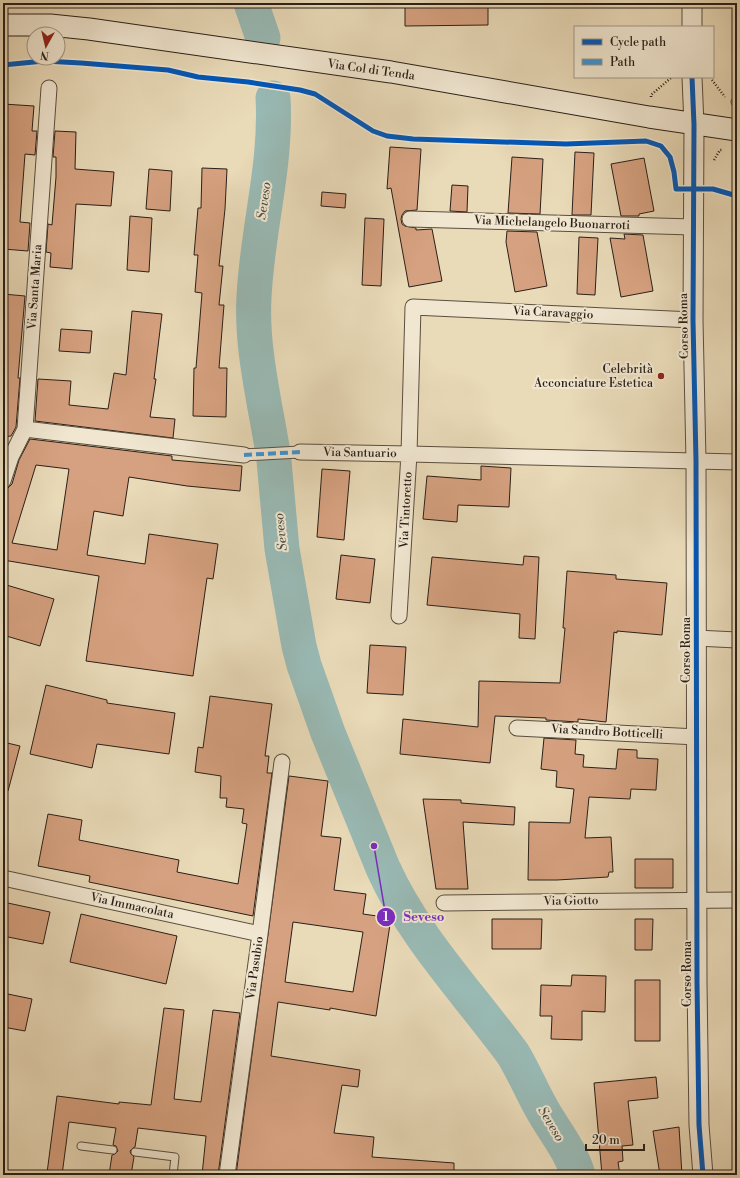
<svg xmlns="http://www.w3.org/2000/svg" width="740" height="1178" viewBox="0 0 740 1178" font-family="'Libre Bodoni',serif">
<rect width="100%" height="100%" fill="#e9dab8"/>
<filter id="stains"><feTurbulence type="fractalNoise" baseFrequency=".005" numOctaves="4"/><feColorMatrix values="0 0 0 0 .2 0 0 0 0 .09 0 0 0 0 .02 0 0 0 .5 -.17"/></filter>
<radialGradient id="worn" r=".72"><stop offset=".6" stop-color="#630" stop-opacity="0"/><stop offset="1" stop-color="#630" stop-opacity=".3"/></radialGradient>
<g fill="none" stroke-linecap="round" stroke-linejoin="round">
<path stroke="#99bab5" stroke-width="35" d="M 251,3 L 263,38
M 272,447 C 264,399 251,345 254,297 C 257,230 277,165 273,98
M 274,461 L 282,549 L 299,646 L 304,665 L 328,733 L 383,868 C 414,937 468,993 513,1054 C 524,1072 532,1092 543,1111 C 555,1132 571,1151 578,1175"/>
</g>
<path fill="#d6a180" stroke="#2a1f17" fill-rule="evenodd" d="M 405,3 L 488,3 L 488,25 L 405,26 Z
M 3,104 L 34,106 L 32,131 L 37,131 L 35,155 L 25,154 L 20,222 L 30,223 L 28,251 L 3,249 Z
M 55,131 L 76,132 L 75,169 L 114,172 L 111,206 L 76,204 L 72,269 L 50,267 L 51,253 L 46,252 L 48,224 L 52,225 L 56,177 L 56,157 L 53,157 Z
M 390,147 L 421,149 L 417,210 L 405,211 L 402,215 L 401,219 L 402,224 L 405,226 L 416,228 L 416,230 L 432,229 L 442,281 L 409,287 L 391,188 L 387,189 Z
M 575,152 L 594,153 L 591,215 L 572,215 Z
M 512,157 L 543,159 L 540,214 L 508,213 Z
M 644,158 L 654,211 L 639,214 L 639,216 L 621,216 L 611,164 Z
M 202,168 L 227,169 L 225,209 L 219,266 L 223,266 L 219,305 L 224,305 L 219,368 L 227,368 L 226,417 L 193,416 L 194,368 L 196,368 L 202,293 L 195,292 L 198,255 L 194,255 L 198,208 L 201,208 Z
M 149,169 L 172,171 L 170,211 L 146,209 Z
M 452,185 L 468,186 L 467,212 L 450,211 Z
M 322,192 L 346,194 L 345,208 L 321,206 Z
M 130,216 L 152,218 L 149,272 L 127,270 Z
M 365,218 L 384,219 L 381,286 L 362,285 Z
M 507,231 L 537,232 L 547,286 L 515,292 L 506,242 Z
M 624,234 L 643,235 L 653,291 L 621,297 L 610,238 L 625,239 Z
M 579,237 L 598,238 L 595,295 L 577,294 Z
M 3,294 L 25,296 L 18,378 L 20,378 L 16,427 L 11,436 L 3,437 L 3,348 L 6,317 L 3,316 Z
M 132,311 L 162,314 L 154,379 L 156,379 L 150,417 L 175,419 L 173,438 L 35,421 L 38,379 L 71,381 L 69,405 L 108,409 L 114,373 L 126,375 Z
M 61,329 L 92,331 L 90,353 L 59,351 Z
M 30,439 L 172,456 L 172,460 L 242,466 L 240,491 L 187,486 L 129,477 L 123,516 L 94,511 L 87,555 L 145,564 L 149,534 L 218,544 L 213,579 L 207,578 L 193,676 L 86,661 L 99,576 L 3,560 L 3,501 L 7,489 L 12,484 L 19,460 ZM 36,465 L 69,469 L 57,550 L 12,543 Z
M 481,466 L 511,468 L 509,507 L 458,505 L 457,522 L 423,519 L 427,476 L 481,480 Z
M 322,469 L 350,471 L 344,540 L 317,537 Z
M 341,555 L 375,559 L 370,603 L 336,599 Z
M 524,556 L 539,557 L 535,639 L 519,638 L 520,614 L 427,605 L 432,557 L 523,565 Z
M 567,571 L 616,575 L 616,579 L 667,583 L 662,635 L 617,631 L 617,633 L 614,632 L 606,722 L 578,719 L 578,722 L 546,720 L 546,718 L 495,716 L 490,763 L 400,754 L 403,719 L 478,727 L 479,681 L 560,683 L 565,628 L 563,628 Z
M 3,584 L 54,599 L 40,646 L 3,635 Z
M 370,645 L 406,647 L 403,695 L 367,693 Z
M 46,685 L 107,700 L 107,703 L 175,713 L 169,754 L 97,744 L 92,768 L 30,754 Z
M 210,696 L 272,704 L 265,756 L 269,756 L 267,773 L 272,773 L 253,916 L 89,882 L 90,876 L 38,866 L 48,814 L 82,820 L 79,840 L 179,860 L 177,872 L 238,884 L 247,824 L 242,823 L 244,809 L 226,807 L 227,798 L 220,798 L 221,776 L 195,772 L 198,747 L 203,748 Z
M 544,738 L 576,740 L 575,754 L 584,755 L 583,767 L 616,769 L 618,749 L 637,750 L 637,758 L 658,759 L 656,790 L 631,789 L 630,799 L 589,797 L 585,838 L 611,837 L 613,872 L 609,872 L 608,877 L 557,880 L 528,880 L 529,822 L 570,823 L 574,789 L 556,787 L 557,771 L 541,769 Z
M 3,742 L 20,746 L 8,791 L 3,790 Z
M 289,776 L 328,781 L 321,836 L 341,838 L 334,890 L 366,894 L 363,914 L 391,918 L 376,1016 L 330,1008 L 330,1010 L 278,1002 L 271,1056 L 360,1070 L 358,1087 L 342,1085 L 334,1133 L 374,1137 L 372,1157 L 454,1163 L 454,1175 L 236,1175 ZM 293,922 L 363,932 L 353,992 L 285,982 Z
M 423,799 L 461,800 L 461,803 L 515,807 L 514,825 L 463,822 L 468,889 L 436,889 Z
M 635,859 L 673,859 L 673,888 L 635,888 Z
M 3,902 L 50,912 L 43,944 L 3,936 Z
M 81,914 L 177,936 L 166,984 L 70,962 Z
M 492,919 L 542,919 L 541,949 L 492,949 Z
M 635,919 L 653,919 L 652,950 L 635,950 Z
M 572,975 L 606,976 L 605,1012 L 582,1011 L 582,1040 L 551,1039 L 552,1016 L 540,1016 L 541,985 L 571,986 Z
M 635,980 L 660,980 L 660,1041 L 635,1041 Z
M 3,993 L 32,999 L 25,1031 L 3,1027 Z
M 164,1008 L 184,1010 L 174,1099 L 201,1102 L 213,1010 L 240,1013 L 218,1175 L 202,1175 L 206,1136 L 138,1128 L 135,1147 L 133,1148 L 130,1151 L 131,1154 L 134,1157 L 131,1175 L 109,1175 L 112,1155 L 115,1154 L 118,1151 L 116,1146 L 113,1145 L 116,1128 L 69,1122 L 62,1175 L 47,1173 L 57,1096 L 119,1104 L 119,1102 L 151,1105 Z
M 656,1077 L 658,1098 L 628,1101 L 633,1145 L 622,1146 L 623,1161 L 618,1162 L 620,1175 L 602,1175 L 594,1083 Z
M 679,1127 L 682,1175 L 660,1175 L 653,1131 Z"/>
<g fill="none" stroke-linecap="round" stroke-linejoin="round">
<g stroke="#5a4e3f" stroke-width="9">
<path id="service" d="M 735,102 L 737,102
M 81,1146 L 113,1150
M 135,1152 L 175,1157 L 173,1175"/>
</g>
<g stroke="#5a4e3f" stroke-width="13">
<path id="pedestrian" d="M 244,455 L 300,452"/>
</g>
<g stroke="#5a4e3f" stroke-width="17">
<path id="minor" d="M 410,219 L 693,227
M 25,429 L 244,455
M 300,452 L 409,454 L 737,462
M 3,481 L 11,457 L 25,429 L 49,88
M 399,616 L 409,454 L 413,307 L 693,320
M 696,638 L 737,640
M 517,728 L 697,737
M 3,878 L 260,934
M 444,903 L 737,900
M 227,1175 L 260,934 L 282,762"/>
</g>
<g stroke="#5a4e3f" stroke-width="21">
<path id="tertiary" d="M 692,3 L 692,27
M 692,77 L 694,125 L 693,320 L 696,461 L 697,982 L 699,1125 L 703,1175"/>
</g>
<g stroke="#2a1f17" stroke-width="23">
<path id="secondary" d="M 3,25 L 50,25 L 89,29 L 391,72 L 649,117 L 737,130"/>
</g>
<path stroke="#2a1f17" stroke-width="2.5" stroke-dasharray="1 2" stroke-linecap="butt" d="M 712,80 L 725,97
M 651,97 L 651,95 L 672,77
M 714,160 L 720,150 L 723,150"/>
<use href="#service" stroke="#f1e7d1" stroke-width="7"/>
<use href="#pedestrian" stroke="#f1e7d1" stroke-width="11"/>
<use href="#minor" stroke="#f1e7d1" stroke-width="15"/>
<use href="#tertiary" stroke="#f1e7d1" stroke-width="19"/>
<use href="#secondary" stroke="#f1e7d1" stroke-width="21"/>
<path stroke="#3c94d4" stroke-width="4" stroke-dasharray="8 4" stroke-linecap="butt" d="M 244,455 L 300,452"/>
<g stroke="#f1e7d1" stroke-width="8">
<path id="cycleway" d="M 3,65 L 44,61 L 81,63 L 168,70 L 198,77 L 248,82 L 300,90 L 315,94 L 373,131 L 387,136 L 413,139 L 566,144 L 646,141 L 661,146 L 670,157 L 674,172 L 676,189 L 713,189 L 737,196
M 692,77 L 694,125 L 693,320 L 696,461 L 697,982 L 699,1125 L 703,1175"/>
</g>
<use href="#cycleway" stroke="#0057b8" stroke-width="5"/>
</g>
<circle fill="#8f2418" stroke="#f1e7d1" stroke-width="1.5" cx="661" cy="376" r="4"/>
<g text-anchor="middle" dominant-baseline="central" stroke-width="4" stroke-linejoin="round" paint-order="stroke">
<g font-size="12" fill="#2a1f17" stroke="#f1e7d1">
<text transform="translate(371 70) rotate(8)">Via Col di Tenda</text>
<text transform="translate(552 223) rotate(2)">Via Michelangelo Buonarroti</text>
<text transform="translate(35 287) rotate(-86)">Via Santa Maria</text>
<text transform="translate(553 313) rotate(3)">Via Caravaggio</text>
<text transform="translate(684 326) rotate(-91)">Corso Roma</text>
<text transform="translate(360 453) rotate(1)">Via Santuario</text>
<text transform="translate(406 510) rotate(-87)">Via Tintoretto</text>
<text transform="translate(686 650) rotate(-90)">Corso Roma</text>
<text transform="translate(607 732) rotate(3)">Via Sandro Botticelli</text>
<text transform="translate(571 901) rotate(-1)">Via Giotto</text>
<text transform="translate(132 906) rotate(12)">Via Immacolata</text>
<text transform="translate(255 968) rotate(-82)">Via Pasubio</text>
<text transform="translate(687 974) rotate(-90)">Corso Roma</text>
</g>
<g font-size="12" fill="#2a1f17" stroke="#f1e7d1" text-anchor="end">
<text x="653" y="369">Celebrità<tspan x="653" dy="14">Acconciature Estetica</tspan></text>
</g>
<g font-size="13" font-style="italic" fill="#4b4e46" stroke="#f1e7d1">
<text transform="translate(264 201) rotate(-82)">Seveso</text>
<text transform="translate(281 532) rotate(-96)">Seveso</text>
<text transform="translate(551 1124) rotate(59)">Seveso</text>
</g>
</g>
<path fill="none" stroke="#7b2cbf" stroke-width="1.5" d="M374 846L386 917"/>
<g fill="#7b2cbf" stroke="#f1e7d1" stroke-width="1.5">
<circle cx="374" cy="846" r="4"/>
<circle cx="386" cy="917" r="10"/>
</g>
<g font-size="12" text-anchor="middle" font-weight="bold" fill="#fff">
<text x="386" y="921">1</text>
</g>
<g font-size="13" text-anchor="middle" font-weight="bold" fill="#7b2cbf" stroke="#f1e7d1" stroke-width="4" stroke-linejoin="round" paint-order="stroke">
<text x="424" y="921">Seveso</text>
</g>
<rect width="740" height="1178" fill="none" stroke="#e9dab8" stroke-width="16"/>
<rect x="4" y="4" width="732" height="1170" fill="none" stroke="#2a1f17" stroke-width="2"/>
<rect x="8" y="8" width="724" height="1162" fill="none" stroke="#2a1f17"/>
<rect x="574" y="26" width="140" height="52" fill="#f1e7d1" stroke="#a19787"/>
<rect x="582" y="39" width="20" height="6" fill="#0057b8" stroke="#a19787"/>
<text x="610" y="46" font-size="12" fill="#2a1f17">Cycle path</text>
<rect x="582" y="59" width="20" height="6" fill="#3c94d4" stroke="#a19787"/>
<text x="610" y="66" font-size="12" fill="#2a1f17">Path</text>
<g transform="translate(46 46) rotate(188)"><circle r="19" fill="#f1e7d1" stroke="#a19787"/>
<path d="M0-3L7 15L0 10L-7 15Z" fill="#8f2418"/>
<text y="-6" font-size="11" font-weight="bold" text-anchor="middle" fill="#2a1f17">N</text>
</g>
<path d="M586 1144v6h58v-6" fill="none" stroke="#2a1f17" stroke-width="2"/>
<text x="592" y="1144" font-size="12" fill="#2a1f17" stroke="#f1e7d1" stroke-width="3" paint-order="stroke">20 m</text>
<rect width="100%" height="100%" filter="url(#stains)"/>
<rect width="100%" height="100%" fill="url(#worn)"/>
</svg>
